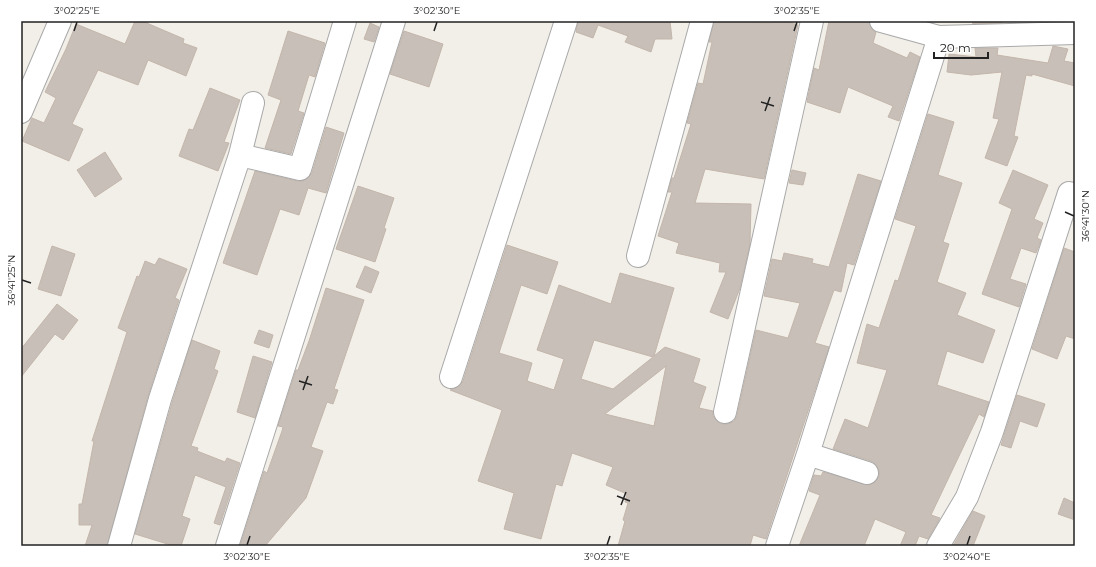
<svg xmlns="http://www.w3.org/2000/svg" width="1096" height="567" viewBox="0 0 1096 567" font-family="Montserrat,sans-serif">
<rect width="100%" height="100%" fill="#f2efe9"/>
<path fill="#c7bfb8" stroke="#c4b6ab" fill-rule="evenodd" d="M 135,21 L 142,21 L 184,39 L 183,43 L 197,48 L 186,76 L 148,60 L 138,85 L 98,70 L 72,124 L 83,129 L 69,161 L 22,141 L 32,118 L 44,123 L 56,98 L 45,92 L 66,49 L 76,24 L 125,44 Z
M 578,21 L 670,21 L 672,39 L 655,39 L 651,52 L 625,42 L 628,36 L 598,25 L 593,38 L 576,32 Z
M 714,21 L 770,23 L 771,21 L 785,21 L 798,25 L 764,179 L 705,169 L 695,203 L 751,204 L 750,244 L 740,288 L 728,319 L 710,312 L 726,272 L 719,272 L 720,263 L 676,253 L 679,243 L 658,236 L 672,192 L 668,192 L 672,178 L 674,178 L 691,124 L 687,123 L 698,83 L 703,84 L 712,42 L 709,42 Z
M 829,21 L 869,21 L 872,29 L 876,32 L 873,43 L 907,58 L 910,52 L 920,57 L 899,121 L 888,117 L 893,106 L 848,87 L 840,113 L 807,102 L 814,68 L 819,70 Z
M 972,21 L 1003,21 L 1002,23 L 973,24 Z
M 370,23 L 379,27 L 374,42 L 364,39 Z
M 288,31 L 325,43 L 315,77 L 309,75 L 298,111 L 304,113 L 291,154 L 265,148 L 281,100 L 268,95 Z
M 404,31 L 443,44 L 429,87 L 390,74 Z
M 1053,46 L 1068,49 L 1064,61 L 1075,63 L 1075,86 L 1032,74 L 1032,76 L 1026,75 L 1014,136 L 1018,137 L 1007,166 L 985,158 L 999,119 L 993,118 L 1002,72 L 971,75 L 947,72 L 949,54 L 976,57 L 975,48 L 998,48 L 997,55 L 1048,63 Z
M 210,88 L 240,100 L 224,142 L 229,143 L 218,171 L 179,156 L 189,129 L 193,130 Z
M 928,114 L 954,122 L 938,175 L 962,183 L 943,242 L 949,244 L 937,282 L 966,293 L 957,315 L 995,330 L 983,363 L 947,351 L 937,385 L 989,402 L 984,417 L 979,414 L 931,515 L 940,518 L 928,539 L 919,536 L 915,546 L 900,546 L 906,532 L 875,519 L 864,546 L 799,546 L 820,495 L 809,491 L 814,475 L 821,476 L 823,472 L 869,485 L 875,482 L 879,476 L 879,470 L 876,465 L 871,461 L 833,449 L 845,419 L 868,428 L 887,370 L 857,363 L 867,324 L 879,328 L 895,280 L 898,281 L 916,226 L 895,219 Z
M 326,127 L 344,133 L 326,193 L 308,188 L 299,215 L 280,209 L 257,275 L 223,263 L 255,171 L 297,181 L 303,181 L 308,178 L 312,173 Z
M 105,152 L 122,179 L 95,197 L 77,170 Z
M 792,170 L 806,173 L 803,185 L 789,183 Z
M 1013,170 L 1048,185 L 1034,219 L 1043,223 L 1037,238 L 1041,240 L 1036,253 L 1021,248 L 1010,279 L 1026,284 L 1019,307 L 982,294 L 1012,209 L 999,203 Z
M 858,174 L 881,181 L 854,265 L 847,263 L 841,292 L 834,290 L 815,343 L 829,347 L 766,539 L 753,535 L 750,546 L 618,546 L 625,521 L 623,520 L 628,503 L 625,502 L 627,494 L 606,485 L 613,467 L 572,453 L 562,486 L 556,484 L 541,539 L 504,529 L 514,493 L 478,481 L 502,410 L 450,390 L 459,386 L 463,381 L 507,245 L 558,262 L 547,294 L 521,285 L 499,353 L 532,363 L 527,381 L 554,390 L 564,359 L 537,350 L 559,285 L 611,304 L 620,273 L 674,288 L 654,356 L 665,347 L 700,359 L 693,382 L 706,387 L 699,408 L 713,411 L 713,416 L 717,421 L 723,424 L 728,424 L 734,421 L 737,415 L 756,330 L 788,338 L 800,303 L 764,296 L 772,259 L 782,261 L 784,253 L 813,259 L 812,263 L 829,267 ZM 594,340 L 653,357 L 613,389 L 581,379 ZM 666,366 L 654,426 L 605,414 Z
M 358,186 L 394,198 L 384,228 L 386,229 L 375,262 L 336,249 Z
M 52,246 L 75,254 L 61,296 L 38,289 Z
M 1064,248 L 1075,252 L 1075,339 L 1066,336 L 1057,359 L 1032,349 Z
M 159,258 L 187,269 L 175,298 L 179,300 L 148,396 L 107,546 L 85,546 L 92,525 L 79,525 L 79,504 L 82,504 L 94,441 L 92,441 L 127,332 L 118,328 L 137,276 L 139,277 L 145,261 L 155,265 Z
M 365,266 L 379,272 L 371,293 L 356,287 Z
M 326,288 L 364,300 L 334,389 L 338,390 L 333,404 L 327,402 L 311,447 L 323,451 L 306,498 L 265,546 L 240,546 L 264,471 L 267,473 L 282,431 L 283,427 L 278,426 L 296,370 L 298,370 L 309,341 Z
M 57,304 L 78,320 L 63,340 L 55,334 L 21,377 L 21,349 Z
M 259,330 L 273,335 L 269,348 L 254,343 Z
M 192,340 L 220,351 L 214,369 L 218,371 L 191,446 L 198,448 L 197,451 L 225,462 L 227,458 L 240,463 L 220,525 L 214,523 L 226,487 L 195,475 L 182,516 L 190,519 L 181,546 L 174,546 L 135,534 L 172,403 Z
M 253,356 L 272,362 L 255,418 L 237,412 Z
M 1017,395 L 1045,404 L 1037,427 L 1020,421 L 1011,448 L 1001,445 Z
M 1064,498 L 1075,503 L 1075,520 L 1058,514 Z
M 973,511 L 985,516 L 973,546 L 953,546 Z"/>
<g fill="none" stroke-linecap="round" stroke-linejoin="round">
<g stroke="#a9a9a9" stroke-width="24">
<path id="minor" d="M 881,21 L 939,37 L 1075,33
M 21,112 L 60,21
M 240,155 L 300,169 L 345,21
M 638,256 L 702,21
M 451,377 L 566,21
M 725,412 L 812,21
M 808,454 L 867,473
M 119,546 L 160,399 L 240,155 L 253,103
M 227,546 L 394,21
M 777,546 L 808,454 L 939,37
M 938,546 L 967,497 L 992,432 L 1069,193 L 1075,196"/>
</g>
<use href="#minor" stroke="#fff" stroke-width="22"/>
</g>
<path fill="none" stroke="#222" stroke-width="1.5" d="M 74,31 L 77,22M 434,31 L 437,22M 794,31 L 797,22M 761,102 L 774,106M 765,111 L 770,97M 1065,212 L 1074,216M 22,280 L 31,283M 299,381 L 312,385M 303,390 L 308,376M 617,496 L 630,501M 621,505 L 626,492M 247,545 L 250,536M 607,545 L 610,536M 967,545 L 970,536"/>
<rect width="1096" height="567" fill="none" stroke="#ffffff" stroke-width="44"/>
<path d="M934 52v6h54v-6" fill="none" stroke="#222222" stroke-width="2"/>
<text x="940" y="52" font-size="12" fill="#222222" stroke="#ffffff" stroke-width="3" paint-order="stroke">20 m</text>
<rect x="22" y="22" width="1052" height="523" fill="none" stroke="#222" stroke-width="1.5"/>
<g font-size="10" text-anchor="middle" fill="#222">
<text x="77" y="14">3°02'25"E</text>
<text x="437" y="14">3°02'30"E</text>
<text x="797" y="14">3°02'35"E</text>
<text transform="translate(1085 216) rotate(-90)" y="4">36°41'30"N</text>
<text transform="translate(11 280) rotate(-90)" y="4">36°41'25"N</text>
<text x="247" y="560">3°02'30"E</text>
<text x="607" y="560">3°02'35"E</text>
<text x="967" y="560">3°02'40"E</text>
</g>
</svg>
